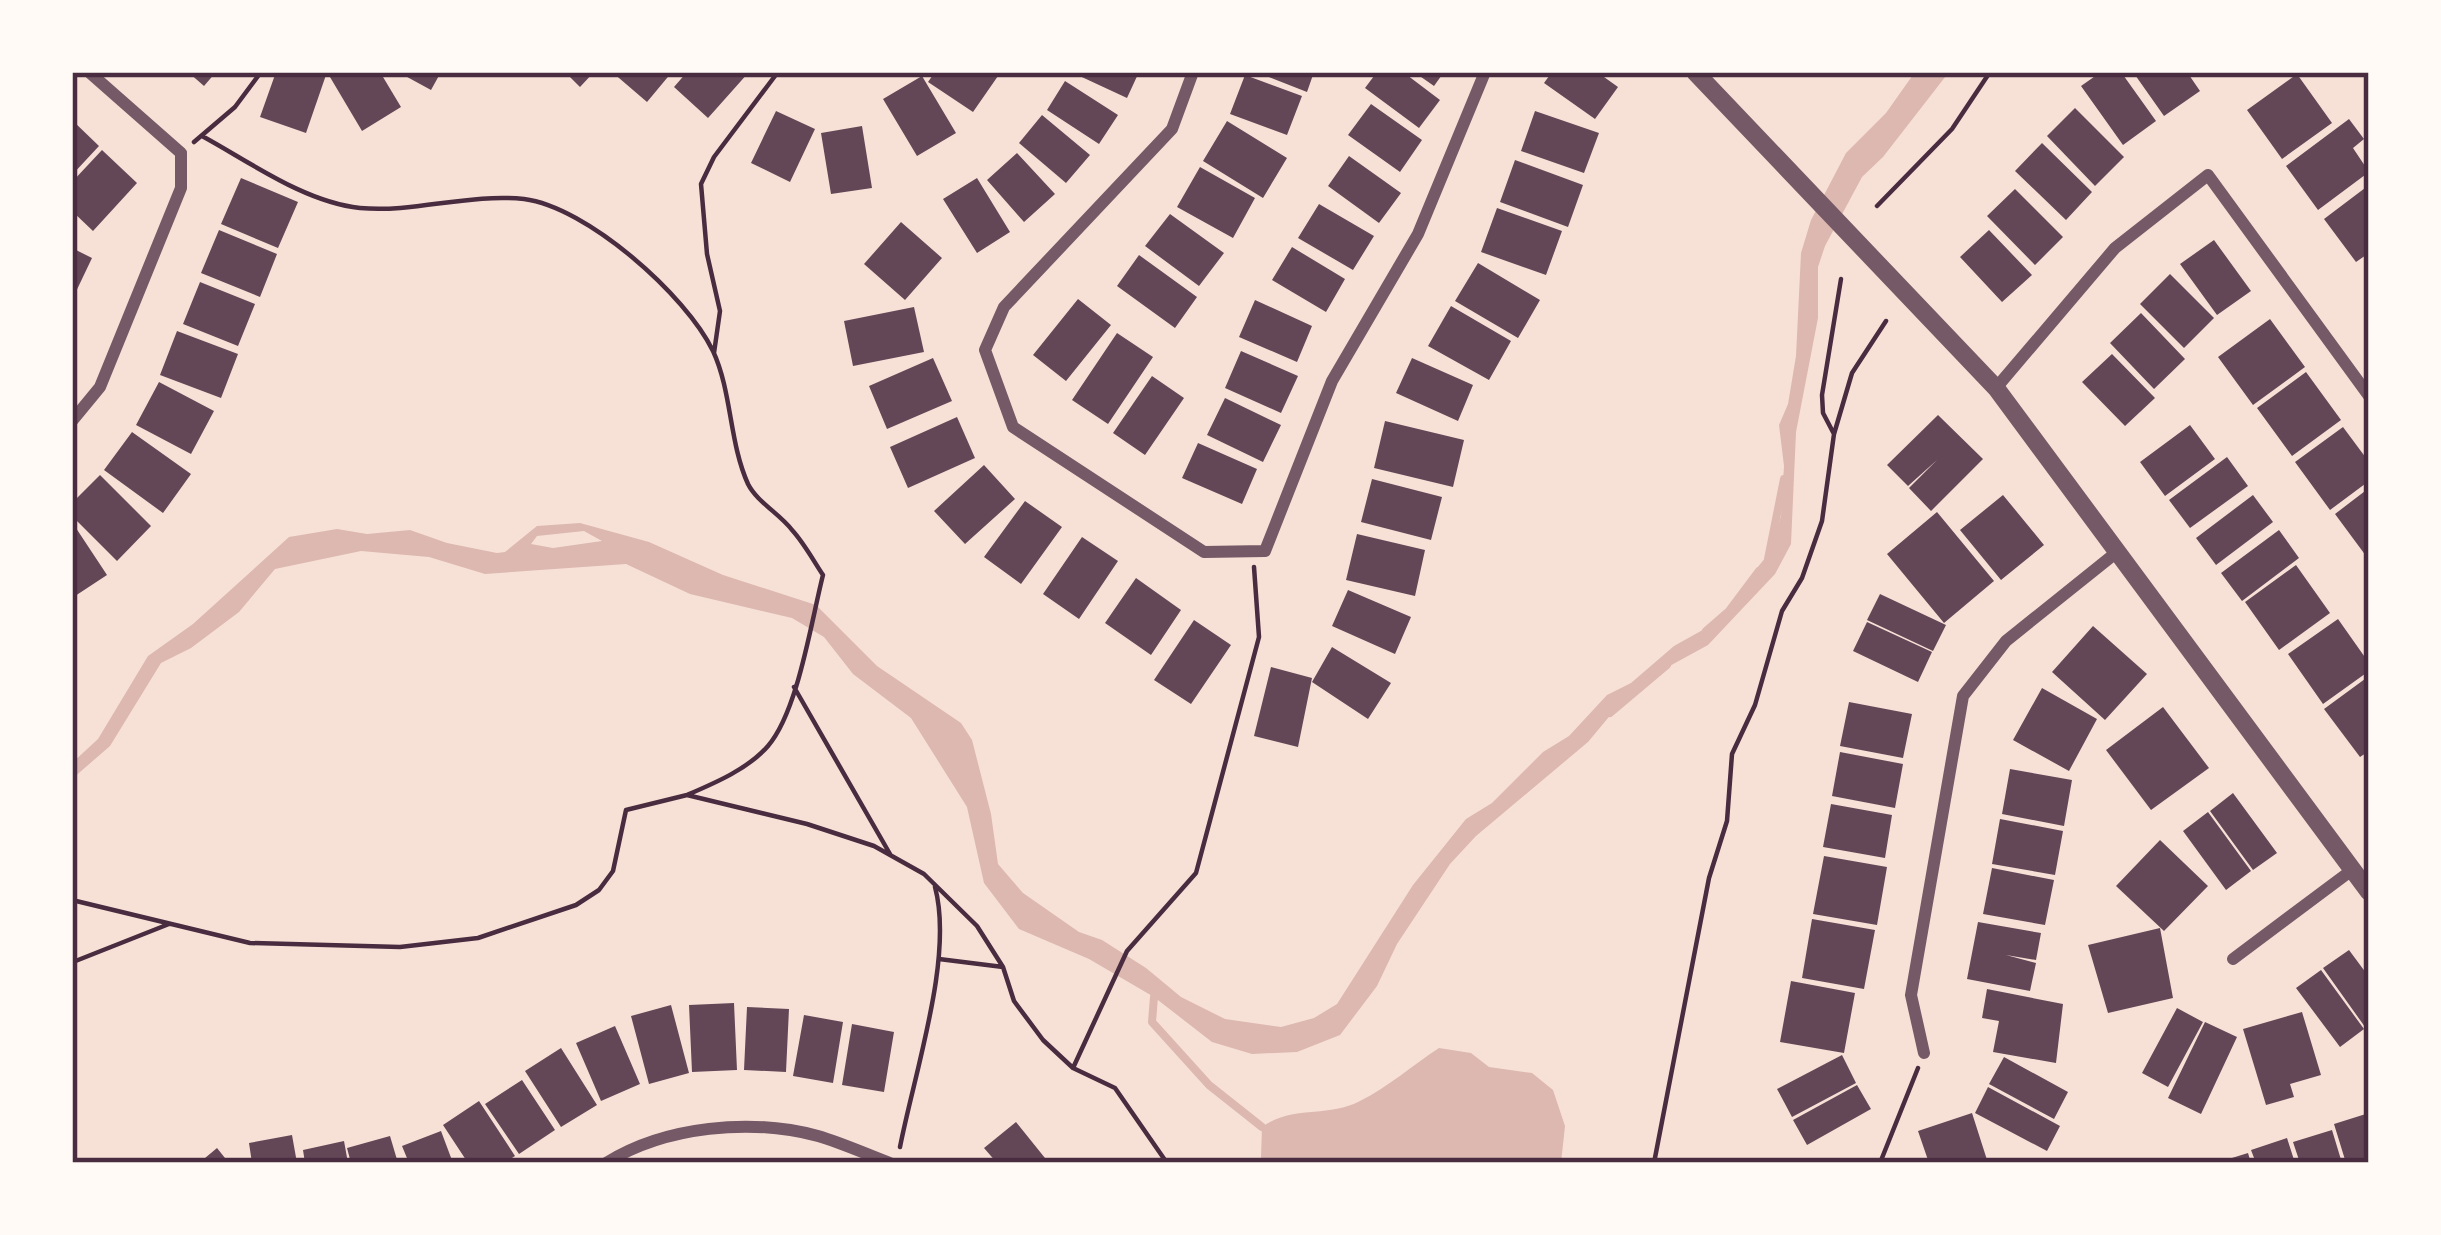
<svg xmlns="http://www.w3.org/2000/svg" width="2441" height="1235" viewBox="0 0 2441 1235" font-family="'Archivo Narrow',sans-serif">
<rect width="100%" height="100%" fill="#f7e1d7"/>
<path fill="#dcb8b0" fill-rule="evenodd" d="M 1915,72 L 1949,72 L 1883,157 L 1862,177 L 1825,246 L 1818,267 L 1818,318 L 1796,432 L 1791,544 L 1775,574 L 1708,645 L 1655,674 L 1623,700 L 1588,742 L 1476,836 L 1450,864 L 1397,944 L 1377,986 L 1340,1035 L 1297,1052 L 1252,1054 L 1212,1042 L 1154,997 L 1089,959 L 1019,929 L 984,883 L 967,807 L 911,718 L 853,674 L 824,637 L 792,618 L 690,594 L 626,564 L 485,574 L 429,557 L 361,551 L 275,569 L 239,612 L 191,648 L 161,663 L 110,746 L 72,779 L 72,763 L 98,739 L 148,656 L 193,624 L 289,537 L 337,529 L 367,534 L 410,530 L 447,543 L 497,553 L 505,552 L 537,526 L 580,523 L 649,542 L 723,575 L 816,605 L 877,666 L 961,723 L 972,740 L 991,814 L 998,864 L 1023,893 L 1079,932 L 1102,940 L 1146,968 L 1181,997 L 1225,1019 L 1281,1027 L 1314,1018 L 1337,1004 L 1413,885 L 1466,819 L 1492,803 L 1543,752 L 1569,736 L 1607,695 L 1631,683 L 1674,646 L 1717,622 L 1752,583 L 1757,568 L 1771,551 L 1781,516 L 1784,466 L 1779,425 L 1788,404 L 1796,356 L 1801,253 L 1811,220 L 1846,153 L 1886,113 ZM 584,531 L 602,541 L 553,548 L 531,544 L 537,536 Z
M 1439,1048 L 1471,1053 L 1489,1067 L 1532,1073 L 1553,1090 L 1565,1126 L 1561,1163 L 1264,1163 L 1261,1158 L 1262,1127 C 1292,1105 1327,1118 1360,1101 C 1388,1087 1413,1065 1439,1048 Z"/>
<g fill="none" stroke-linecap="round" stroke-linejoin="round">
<path stroke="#dcb8b0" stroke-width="8" d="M 2369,72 L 2369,73
M 1768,559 L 1784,479
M 1706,631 L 1729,611 L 1759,571
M 1610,713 L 1667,665
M 1154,997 L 1152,1022 L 1209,1085 L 1262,1127"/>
</g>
<path fill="#644757" d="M 188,72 L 216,72 L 204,86 Z
M 276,72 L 326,75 L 306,133 L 260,117 Z
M 327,72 L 380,72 L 401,107 L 362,131 Z
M 398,72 L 441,72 L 431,90 Z
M 565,72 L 594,72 L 580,87 Z
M 612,72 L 672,72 L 647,102 Z
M 687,72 L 749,72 L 708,118 L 674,87 Z
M 935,72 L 992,72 L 998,76 L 973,112 L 928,82 Z
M 1071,72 L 1139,72 L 1127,98 Z
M 1256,72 L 1314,72 L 1307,92 Z
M 1377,72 L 1403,72 L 1440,100 L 1419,128 L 1365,88 Z
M 1414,72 L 1444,72 L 1434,86 Z
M 1552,72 L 1597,72 L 1618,87 L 1595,119 L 1544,83 Z
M 2101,72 L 2121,72 L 2156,121 L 2123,145 L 2081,86 Z
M 2133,72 L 2187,72 L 2200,91 L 2164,116 Z
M 2297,74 L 2332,123 L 2282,159 L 2247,110 Z
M 1245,75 L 1302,96 L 1287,135 L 1230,114 Z
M 922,76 L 956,133 L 917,156 L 883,99 Z
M 1065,81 L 1118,115 L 1099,144 L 1047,110 Z
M 1371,104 L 1422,140 L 1400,172 L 1348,135 Z
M 2075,108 L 2124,157 L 2095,186 L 2047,136 Z
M 776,111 L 815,129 L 790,182 L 751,163 Z
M 1535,111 L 1599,133 L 1584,173 L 1521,151 Z
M 1042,115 L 1090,155 L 1066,183 L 1019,143 Z
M 2349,119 L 2364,139 L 2353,148 L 2369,172 L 2318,210 L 2286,166 Z
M 72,120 L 99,146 L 72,175 Z
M 1227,121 L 1287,158 L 1263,198 L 1203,161 Z
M 862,126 L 872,188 L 831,194 L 821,133 Z
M 2042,143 L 2092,192 L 2066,220 L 2015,171 Z
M 102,150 L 137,183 L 93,231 L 72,211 L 72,182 Z
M 1017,153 L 1055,194 L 1024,222 L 987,180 Z
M 1349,156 L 1401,193 L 1379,223 L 1328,186 Z
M 1515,160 L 1583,185 L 1568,227 L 1500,202 Z
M 1200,167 L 1255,198 L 1233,238 L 1177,207 Z
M 241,178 L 298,202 L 278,248 L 221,224 Z
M 977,178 L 1010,232 L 977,253 L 943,199 Z
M 2369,185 L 2369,253 L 2356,262 L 2324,219 Z
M 2015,189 L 2063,237 L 2035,265 L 1987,216 Z
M 1319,204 L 1374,236 L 1353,270 L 1298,238 Z
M 1497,208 L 1562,231 L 1546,275 L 1481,252 Z
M 1170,214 L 1224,253 L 1199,286 L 1145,246 Z
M 901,222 L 942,258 L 905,300 L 864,264 Z
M 219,230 L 277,254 L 260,297 L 201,273 Z
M 1989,230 L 2032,275 L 2002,302 L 1960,257 Z
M 2214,240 L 2251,291 L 2217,315 L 2180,264 Z
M 1292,247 L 1345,279 L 1326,312 L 1272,280 Z
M 72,248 L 92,258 L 72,300 Z
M 1139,255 L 1197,297 L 1175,328 L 1117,286 Z
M 1478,263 L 1540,300 L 1518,338 L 1455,301 Z
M 2170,274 L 2214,318 L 2184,348 L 2140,304 Z
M 200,282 L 255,304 L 238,346 L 183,324 Z
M 1078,299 L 1111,325 L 1066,381 L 1033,355 Z
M 1255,300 L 1312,326 L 1297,362 L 1239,337 Z
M 1451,306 L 1511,341 L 1489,380 L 1428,346 Z
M 914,307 L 924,352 L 853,366 L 844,321 Z
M 2141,313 L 2185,359 L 2154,389 L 2110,343 Z
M 2270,319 L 2305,367 L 2253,405 L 2218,357 Z
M 177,331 L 238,354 L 221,398 L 160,375 Z
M 1117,333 L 1153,357 L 1108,424 L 1072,400 Z
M 1241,351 L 1298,376 L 1281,413 L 1225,388 Z
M 2112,354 L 2155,398 L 2125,426 L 2082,382 Z
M 933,358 L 952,401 L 887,429 L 869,386 Z
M 1412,358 L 1473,385 L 1458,421 L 1396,393 Z
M 2306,372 L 2341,420 L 2292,456 L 2257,408 Z
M 1152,376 L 1184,398 L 1145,455 L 1113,433 Z
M 159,382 L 214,411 L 191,454 L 136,425 Z
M 1225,398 L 1281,425 L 1263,462 L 1207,435 Z
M 1938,415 L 1983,459 L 1931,511 L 1909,488 L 1937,460 L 1908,486 L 1887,465 Z
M 957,417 L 975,458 L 908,488 L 890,447 Z
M 1385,421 L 1464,440 L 1453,487 L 1374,468 Z
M 2190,425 L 2215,459 L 2165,496 L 2140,462 Z
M 2343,427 L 2369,462 L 2369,481 L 2330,510 L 2295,462 Z
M 132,432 L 191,474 L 163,513 L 104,470 Z
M 1198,443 L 1257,469 L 1242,504 L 1182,478 Z
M 2227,457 L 2248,486 L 2190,528 L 2169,500 Z
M 984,465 L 1015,499 L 965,544 L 934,511 Z
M 100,475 L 151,526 L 117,561 L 72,516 L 72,503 Z
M 1372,479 L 1442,497 L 1431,540 L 1361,522 Z
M 2369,488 L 2369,560 L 2335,514 Z
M 2003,495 L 2044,545 L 2001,580 L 1960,530 Z
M 2253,495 L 2273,522 L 2216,565 L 2196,538 Z
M 1025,501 L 1062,527 L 1021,584 L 984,557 Z
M 1937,512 L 1994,581 L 1944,623 L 1887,554 Z
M 72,522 L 107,575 L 72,598 Z
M 2279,530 L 2299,558 L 2242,601 L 2221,573 Z
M 1357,534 L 1425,550 L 1415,596 L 1346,580 Z
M 1082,537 L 1118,561 L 1079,619 L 1043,594 Z
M 2296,565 L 2330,613 L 2279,650 L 2245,602 Z
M 1136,578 L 1181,610 L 1151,655 L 1105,623 Z
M 1348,590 L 1411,617 L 1395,654 L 1332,626 Z
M 1880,594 L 1946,625 L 1933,651 L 1867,620 Z
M 2338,619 L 2369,663 L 2369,671 L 2323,704 L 2288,654 Z
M 1194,620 L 1231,645 L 1191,704 L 1154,680 Z
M 1867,622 L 1932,652 L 1918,682 L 1853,651 Z
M 2093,626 L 2147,674 L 2105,720 L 2052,672 Z
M 1332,647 L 1391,683 L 1368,719 L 1312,682 Z
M 1271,667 L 1312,678 L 1298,747 L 1254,736 Z
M 2369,676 L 2369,751 L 2360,757 L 2324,709 Z
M 2042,688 L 2097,719 L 2069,771 L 2013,740 Z
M 1849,702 L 1912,714 L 1903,758 L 1840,746 Z
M 2163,707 L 2209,768 L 2151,810 L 2106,750 Z
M 1840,752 L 1903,764 L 1895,808 L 1832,796 Z
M 2010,769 L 2072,780 L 2064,826 L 2002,814 Z
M 2233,793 L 2277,853 L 2253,870 L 2210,811 Z
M 1831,804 L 1892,815 L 1885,858 L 1823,847 Z
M 2208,812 L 2251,871 L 2226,890 L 2183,831 Z
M 2000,819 L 2063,831 L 2055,875 L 1992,864 Z
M 2160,840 L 2208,886 L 2164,931 L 2116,886 Z
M 1824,856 L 1887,867 L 1877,925 L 1813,914 Z
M 1992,868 L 2054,880 L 2045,925 L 1983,914 Z
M 1812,919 L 1875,930 L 1864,989 L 1802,978 Z
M 1978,922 L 2041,933 L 2036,960 L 2006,955 L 2036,963 L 2030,991 L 1967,979 Z
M 2160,928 L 2173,998 L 2108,1013 L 2088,945 Z
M 2349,950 L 2369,977 L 2369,1024 L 2365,1027 L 2323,968 Z
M 2321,970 L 2364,1029 L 2340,1047 L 2296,988 Z
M 1791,981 L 1855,993 L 1844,1053 L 1780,1042 Z
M 1987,989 L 2063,1004 L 2056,1063 L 1993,1052 L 1999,1021 L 1982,1018 Z
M 734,1003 L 737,1070 L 692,1072 L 689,1005 Z
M 671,1005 L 689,1073 L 649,1084 L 631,1016 Z
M 747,1007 L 789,1009 L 786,1072 L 744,1070 Z
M 2177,1008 L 2203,1022 L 2168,1087 L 2142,1073 Z
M 2302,1012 L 2321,1075 L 2290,1084 L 2294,1097 L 2266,1105 L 2243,1029 Z
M 804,1015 L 843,1022 L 833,1083 L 793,1076 Z
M 2205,1022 L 2237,1037 L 2201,1114 L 2168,1098 Z
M 852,1024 L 894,1032 L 884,1092 L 842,1085 Z
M 615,1026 L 640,1084 L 601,1101 L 576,1043 Z
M 561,1048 L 597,1105 L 561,1127 L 525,1071 Z
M 1842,1055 L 1856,1083 L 1792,1117 L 1777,1089 Z
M 2004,1057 L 2068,1092 L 2054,1119 L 1989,1084 Z
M 522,1080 L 555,1130 L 519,1154 L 485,1104 Z
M 1857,1085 L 1871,1109 L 1807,1145 L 1793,1120 Z
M 1988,1087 L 2060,1126 L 2047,1151 L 1975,1113 Z
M 479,1101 L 515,1156 L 504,1163 L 468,1163 L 443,1125 Z
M 1972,1113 L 1988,1163 L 1929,1163 L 1918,1131 Z
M 2369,1113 L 2369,1163 L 2346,1163 L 2334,1124 Z
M 1016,1122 L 1049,1163 L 997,1163 L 984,1148 Z
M 2332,1130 L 2342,1163 L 2300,1163 L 2293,1142 Z
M 441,1131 L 453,1163 L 409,1163 L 402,1146 Z
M 292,1135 L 297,1163 L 252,1163 L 249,1143 Z
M 390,1136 L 398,1163 L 351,1163 L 347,1148 Z
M 2287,1138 L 2295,1163 L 2256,1163 L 2251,1150 Z
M 344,1141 L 348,1163 L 305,1163 L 303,1150 Z
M 217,1148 L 229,1163 L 199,1163 Z
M 2248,1153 L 2251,1163 L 2220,1163 L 2219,1162 Z"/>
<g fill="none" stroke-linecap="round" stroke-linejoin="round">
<path stroke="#4a2c40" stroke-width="4.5" d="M 202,136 C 250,162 304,202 360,208 C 415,213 469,193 524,199 C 587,207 686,295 713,351 C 732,392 729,442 748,484 C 757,502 780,514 792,530 C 804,543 813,560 823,575 C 811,622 798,711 768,746 C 748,769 715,783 687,795
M 194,142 L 235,107 L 261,72
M 1877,206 L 1952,129 L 1990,72
M 714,353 L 720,311 L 707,254 L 701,184 L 714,157 L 778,72
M 1834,434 L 1823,413 L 1822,395 L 1841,279
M 794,687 L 890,854
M 72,900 L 250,943 L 400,947 L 478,938 L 576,905 L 599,890 L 613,871 L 626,810 L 687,795 L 807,824 L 874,846 L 924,874 L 977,926 L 1003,967 L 1014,1001 L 1043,1040 L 1073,1068 L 1115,1088 L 1167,1163
M 939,959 L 1003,967
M 73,962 L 169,924
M 1073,1068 L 1127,951 L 1196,873 L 1259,637 L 1254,567
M 900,1147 C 914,1074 954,957 935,887
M 1654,1163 L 1709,878 L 1727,821 L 1732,754 L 1755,705 L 1782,611 L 1802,578 L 1822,521 L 1834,434 L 1852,373 L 1886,321
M 1880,1163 L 1918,1068"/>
<path stroke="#755966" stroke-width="12" d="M 1193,72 L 1172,129 L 1004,307 L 985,350 L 1013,427 L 1204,552 L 1265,551 L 1332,381 L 1418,234 L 1485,72
M 1996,388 L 2115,248 L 2208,175 L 2369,396
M 72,421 L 100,387 L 181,188 L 181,153 L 89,72
M 2233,959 L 2352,870
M 1924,1053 L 1911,995 L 1963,696 L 2006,641 L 2117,552
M 606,1163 C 665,1126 751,1118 818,1136 C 842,1143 866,1154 890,1163"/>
<path stroke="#755966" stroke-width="18" d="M 1695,72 L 1996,388 L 2369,892"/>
</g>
<rect width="2441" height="1235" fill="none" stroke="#fffaf5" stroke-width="150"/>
<rect x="75" y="75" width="2291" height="1085" fill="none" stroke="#4a2c40" stroke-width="4.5"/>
</svg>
